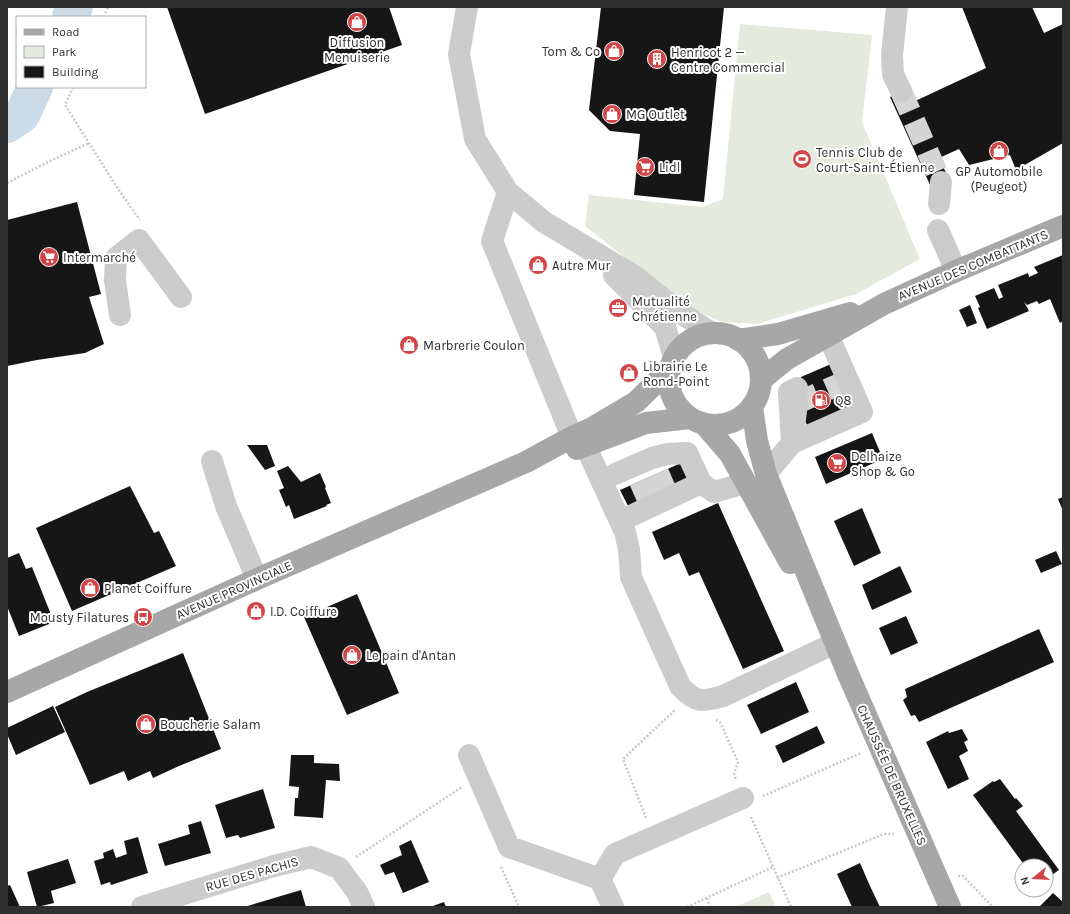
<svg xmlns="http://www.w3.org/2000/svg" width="1070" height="914" viewBox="0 0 1070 914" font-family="Karla,sans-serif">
<rect width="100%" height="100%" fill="#fff"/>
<path fill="#e4eade" d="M 740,24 L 872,35 L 862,122 L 920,259 L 856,294 L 757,324 L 722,322 L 686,306 L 585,226 L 589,195 L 702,207 L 723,199 Z
M 769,892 L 776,907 L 735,907 Z"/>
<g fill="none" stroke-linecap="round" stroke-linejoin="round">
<path stroke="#ccdbe8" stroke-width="36" d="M 70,17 L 75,7
M 7,125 L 22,115 L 35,87"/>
</g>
<path fill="#161616" d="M 167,7 L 389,7 L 402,45 L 205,114 Z
M 601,7 L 724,7 L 704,202 L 634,195 L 640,134 L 610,131 L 589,110 Z
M 962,7 L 1032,7 L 1044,33 L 1063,24 L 1063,143 L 1016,170 L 1010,155 L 969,165 L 959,149 L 939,158 L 949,179 L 931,187 L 890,97 L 908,89 L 913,102 L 986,68 Z
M 77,202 L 101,294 L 89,297 L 104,344 L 85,353 L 37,360 L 7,366 L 7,220 Z
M 1063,255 L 1063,321 L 1060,323 L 1050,299 L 1039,304 L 1037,301 L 1027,305 L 1024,302 L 1029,311 L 987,329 L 978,308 L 980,307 L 975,296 L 994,288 L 999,299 L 1003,297 L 998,285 L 1028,273 L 1029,277 L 1038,273 L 1034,267 Z
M 970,305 L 977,323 L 967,327 L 959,310 Z
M 831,364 L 852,411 L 807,425 L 794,396 L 801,377 Z
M 872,433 L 883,459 L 826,484 L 815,457 Z
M 247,445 L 267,445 L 275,466 L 265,470 Z
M 681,463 L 688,479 L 628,506 L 620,490 Z
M 288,466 L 301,482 L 320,473 L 326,487 L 325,488 L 331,503 L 326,505 L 327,506 L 294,519 L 289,505 L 286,507 L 279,490 L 284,488 L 277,471 Z
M 130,486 L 154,533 L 159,531 L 176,566 L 72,611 L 36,528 Z
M 1063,497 L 1063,511 L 1058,499 Z
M 718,503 L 784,651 L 743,669 L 699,572 L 689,576 L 679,553 L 664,560 L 652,532 Z
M 862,508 L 881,553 L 854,566 L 834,521 Z
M 1056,551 L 1062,564 L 1041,573 L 1035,560 Z
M 19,553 L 26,569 L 32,567 L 54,622 L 19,636 L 7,606 L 7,558 Z
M 900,566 L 912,592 L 872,610 L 862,585 Z
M 357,594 L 399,693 L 347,715 L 304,617 Z
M 906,616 L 918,643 L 891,655 L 879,628 Z
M 1039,629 L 1054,662 L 919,722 L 915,715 L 911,716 L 903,700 L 907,697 L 905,689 Z
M 183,653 L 221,749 L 179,766 L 153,778 L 150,771 L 128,781 L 124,771 L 90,785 L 55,707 L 87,692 Z
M 796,682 L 809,712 L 761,734 L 747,705 Z
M 53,706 L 65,732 L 16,755 L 7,734 L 7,728 Z
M 817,726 L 825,743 L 783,763 L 775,746 Z
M 962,729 L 968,740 L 964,742 L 968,751 L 959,756 L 969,779 L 948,789 L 926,742 L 948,731 L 949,733 Z
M 291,755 L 314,755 L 314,763 L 339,764 L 340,781 L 326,780 L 323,818 L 294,816 L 295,798 L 298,798 L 299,787 L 289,786 Z
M 1000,779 L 1015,799 L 1016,798 L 1023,806 L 1016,811 L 1059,870 L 1046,879 L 1046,866 L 1025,866 L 973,795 L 993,781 L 994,782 Z
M 263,789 L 275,828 L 240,838 L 238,835 L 226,838 L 215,805 Z
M 201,821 L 211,853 L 165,866 L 158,844 L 190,834 L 188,825 Z
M 138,837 L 148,873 L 111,885 L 110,882 L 101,885 L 94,861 L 104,858 L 103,853 L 113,849 L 116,858 L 127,854 L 124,841 Z
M 411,840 L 429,882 L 403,893 L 394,872 L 385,875 L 380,865 L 402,855 L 399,846 Z
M 68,859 L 76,883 L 51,891 L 54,903 L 37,907 L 27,872 Z
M 860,863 L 870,886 L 880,907 L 852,907 L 837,874 Z
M 10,885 L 20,907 L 7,907 L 7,886 Z
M 301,890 L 306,907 L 244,907 Z
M 1053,893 L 1063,902 L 1063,907 L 1039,907 Z
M 444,902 L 446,907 L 430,907 Z"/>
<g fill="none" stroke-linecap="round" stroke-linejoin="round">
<path stroke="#d5d5d5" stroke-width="22" stroke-dasharray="22 11" stroke-linecap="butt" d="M 901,91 L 941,182
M 797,403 L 840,384
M 658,473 L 665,489
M 640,481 L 647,497"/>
<path stroke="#c9c9c9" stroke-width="2.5" stroke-dasharray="2 2" stroke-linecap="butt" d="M 104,17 L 108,7
M 73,87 L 65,105 L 118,189 L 140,220
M 7,183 L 50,161 L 89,143
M 716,720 L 720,722 L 738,762 L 734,774 L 736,780
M 763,796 L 861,753
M 751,817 L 791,907
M 646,818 L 623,759 L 676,709
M 356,857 L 462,787
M 501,867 L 519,907
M 958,876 L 963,876 L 993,907
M 777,878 L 884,834 L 894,834
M 707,898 L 710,907
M 687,907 L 773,867"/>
<path stroke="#ccc" stroke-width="22" d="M 467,7 L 459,54 L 475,139 L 508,192 L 544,222 L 636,277 L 681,313 L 710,332
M 897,7 L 892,55 L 893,74 L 901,91
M 508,192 L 492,241 L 572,437
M 939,204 L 941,182
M 938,230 L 956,271
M 614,275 L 665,327 L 674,357
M 120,315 L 115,280 L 116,258 L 139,240 L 181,297
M 797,388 L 789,392 L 792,443 L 797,403
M 585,445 L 625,532 L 629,549 L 631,577 L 680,686 C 695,703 703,702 723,696 L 835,643
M 212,461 L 226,506 L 257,579
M 615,474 L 652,458 L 667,454 L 687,453 L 701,483 L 714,492 L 745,483
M 766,474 L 792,443 L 862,412 L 828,335
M 620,521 L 701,483
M 469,755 L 509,847 L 600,879
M 600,879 L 615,854 L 743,798
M 600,879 L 613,907
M 142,907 L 274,866 L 311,857 L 339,868 L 357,892 L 364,907"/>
<path stroke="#a7a7a7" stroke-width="22" d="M669 379a46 46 0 1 1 92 0a46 46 0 1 1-92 0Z
M 738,340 L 778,334 L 850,313
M 761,380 L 787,359 L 884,304 L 956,271 L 1063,226
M 752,407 L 757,441 L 766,474 L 848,674 L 950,907
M 704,424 L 730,454 L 790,563
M 577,449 L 646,423 L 690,418
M 7,692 L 257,579 L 526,462 L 572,437 L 592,428 L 636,402 L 669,370"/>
</g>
<defs>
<g id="shop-disc" transform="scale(1)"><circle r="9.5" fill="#d14546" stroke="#fff"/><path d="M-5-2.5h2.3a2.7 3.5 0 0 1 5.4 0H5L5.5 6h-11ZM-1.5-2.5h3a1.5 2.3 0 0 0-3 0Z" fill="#fff"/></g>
<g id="building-disc" transform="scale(1)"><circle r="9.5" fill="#d14546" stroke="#fff"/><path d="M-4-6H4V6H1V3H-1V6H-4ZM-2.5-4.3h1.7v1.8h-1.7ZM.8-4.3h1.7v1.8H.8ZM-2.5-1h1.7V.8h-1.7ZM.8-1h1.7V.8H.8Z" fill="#fff"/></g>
<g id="stadium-disc" transform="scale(1)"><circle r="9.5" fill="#d14546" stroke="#fff"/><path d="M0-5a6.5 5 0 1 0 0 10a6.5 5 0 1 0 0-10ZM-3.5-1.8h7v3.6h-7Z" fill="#fff"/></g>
<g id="supermarket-disc" transform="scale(1)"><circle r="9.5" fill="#d14546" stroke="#fff"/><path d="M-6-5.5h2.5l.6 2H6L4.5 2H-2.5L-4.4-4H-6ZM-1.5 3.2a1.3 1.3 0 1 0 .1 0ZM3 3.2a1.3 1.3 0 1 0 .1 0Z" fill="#fff"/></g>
<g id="office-disc" transform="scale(1)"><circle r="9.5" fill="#d14546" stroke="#fff"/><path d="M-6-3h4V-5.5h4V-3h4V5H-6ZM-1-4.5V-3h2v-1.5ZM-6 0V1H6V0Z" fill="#fff"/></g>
<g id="fuel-disc" transform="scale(1)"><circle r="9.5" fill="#d14546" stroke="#fff"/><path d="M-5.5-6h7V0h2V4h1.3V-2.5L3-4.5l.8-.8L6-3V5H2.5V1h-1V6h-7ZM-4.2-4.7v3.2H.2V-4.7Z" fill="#fff"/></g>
<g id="bus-disc" transform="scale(1)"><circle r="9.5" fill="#d14546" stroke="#fff"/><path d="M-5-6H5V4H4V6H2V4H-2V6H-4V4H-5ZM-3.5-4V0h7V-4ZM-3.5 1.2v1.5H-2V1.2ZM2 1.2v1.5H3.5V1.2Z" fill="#fff"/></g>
</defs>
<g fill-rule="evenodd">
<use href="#shop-disc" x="357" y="22"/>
<use href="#shop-disc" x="614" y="51"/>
<use href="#building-disc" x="657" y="59"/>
<use href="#shop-disc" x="612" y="114"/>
<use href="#shop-disc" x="999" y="151"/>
<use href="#stadium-disc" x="802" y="159"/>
<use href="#supermarket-disc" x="645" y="167"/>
<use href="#supermarket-disc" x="49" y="257"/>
<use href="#shop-disc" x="538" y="265"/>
<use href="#office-disc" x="618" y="308"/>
<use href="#shop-disc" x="409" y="345"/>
<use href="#shop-disc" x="629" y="373"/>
<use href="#fuel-disc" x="821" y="400"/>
<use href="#supermarket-disc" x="837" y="463"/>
<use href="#shop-disc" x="90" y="588"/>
<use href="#shop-disc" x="256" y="611"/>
<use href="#bus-disc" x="143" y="617"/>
<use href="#shop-disc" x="352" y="655"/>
<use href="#shop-disc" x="146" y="724"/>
</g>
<g text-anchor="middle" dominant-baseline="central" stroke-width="4" stroke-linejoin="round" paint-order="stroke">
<g font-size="13" fill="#2f2f2f" stroke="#fff" text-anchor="start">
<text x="357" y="42" text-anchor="middle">Diffusion<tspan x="357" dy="15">Menuiserie</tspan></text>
<text x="600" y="51" text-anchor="end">Tom &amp; Co</text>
<text x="671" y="52">Henricot 2 —<tspan x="671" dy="15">Centre Commercial</tspan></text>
<text x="626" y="114">MG Outlet</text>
<text x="816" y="152">Tennis Club de<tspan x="816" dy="15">Court-Saint-Étienne</tspan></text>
<text x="659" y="167">Lidl</text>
<text x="999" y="171" text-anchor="middle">GP Automobile<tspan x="999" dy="15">(Peugeot)</tspan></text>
<text x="63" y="257">Intermarché</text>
<text x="552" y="265">Autre Mur</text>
<text x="632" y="301">Mutualité<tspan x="632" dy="15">Chrétienne</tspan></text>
<text x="423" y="345">Marbrerie Coulon</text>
<text x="643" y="366">Librairie Le<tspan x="643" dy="15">Rond-Point</tspan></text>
<text x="835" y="400">Q8</text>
<text x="851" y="456">Delhaize<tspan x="851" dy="15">Shop &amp; Go</tspan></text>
<text x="104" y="588">Planet Coiffure</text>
<text x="270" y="611">I.D. Coiffure</text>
<text x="129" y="617" text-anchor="end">Mousty Filatures</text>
<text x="366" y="655">Le pain d'Antan</text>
<text x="160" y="724">Boucherie Salam</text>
</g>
<g font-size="13" fill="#2f2f2f" stroke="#fff">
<text transform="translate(973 265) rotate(-23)">AVENUE DES COMBATTANTS</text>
<text transform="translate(234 590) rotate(-24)">AVENUE PROVINCIALE</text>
<text transform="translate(892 775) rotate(66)">CHAUSSÉE DE BRUXELLES</text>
<text transform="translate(252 874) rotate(-16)">RUE DES PACHIS</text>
</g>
</g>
<rect width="1070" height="914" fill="none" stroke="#2f2f2f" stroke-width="16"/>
<rect x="16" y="16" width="130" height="72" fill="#ffffff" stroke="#acacac"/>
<rect x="24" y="29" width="20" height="6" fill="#a7a7a7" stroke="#acacac"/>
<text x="52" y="36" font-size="12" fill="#2f2f2f">Road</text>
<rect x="24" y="46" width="20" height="12" fill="#e4eade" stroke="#acacac"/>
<text x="52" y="56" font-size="12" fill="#2f2f2f">Park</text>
<rect x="24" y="66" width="20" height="12" fill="#161616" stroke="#acacac"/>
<text x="52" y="76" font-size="12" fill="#2f2f2f">Building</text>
<g transform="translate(1034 878) rotate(252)"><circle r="19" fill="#ffffff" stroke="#acacac"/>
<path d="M0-3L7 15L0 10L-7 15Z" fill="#d14546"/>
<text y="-6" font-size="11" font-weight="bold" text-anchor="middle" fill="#2f2f2f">N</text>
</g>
</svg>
